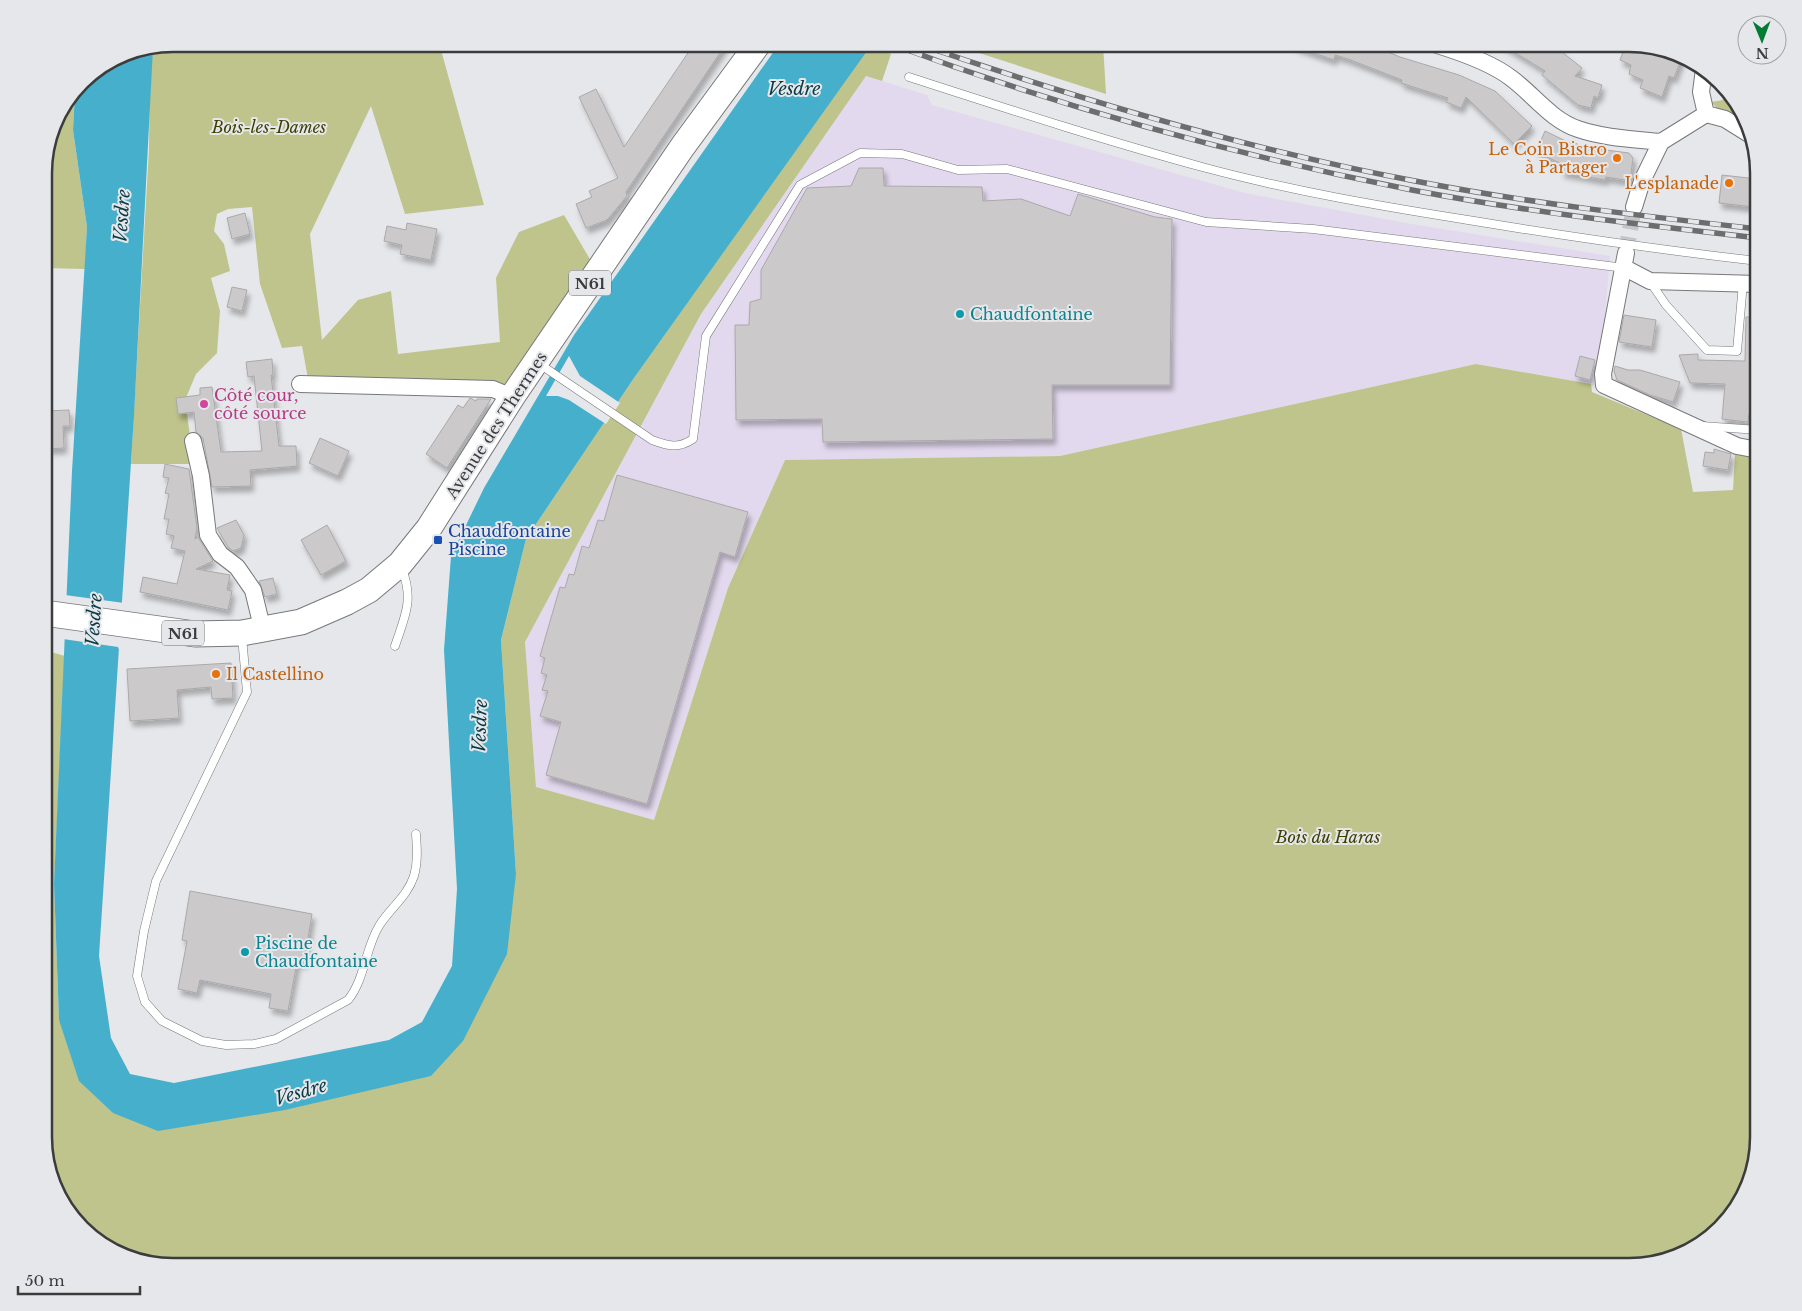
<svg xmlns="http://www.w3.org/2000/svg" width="1802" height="1311" viewBox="0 0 1802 1311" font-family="'Libre Baskerville',serif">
<defs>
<filter id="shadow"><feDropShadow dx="3" dy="5.5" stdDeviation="2.5" flood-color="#0004"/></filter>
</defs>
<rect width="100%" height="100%" fill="#e6e7ea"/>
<path fill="#e3d9ee" d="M 866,76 L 927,95 L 932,105 L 1245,193 L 1412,224 L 1610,256 L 1604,331 L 1591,384 L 1476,364 L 1060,456 L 785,460 L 728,588 L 654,820 L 536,787 L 525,642 L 701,314 Z"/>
<path fill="#bfc48c" d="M 173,44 L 457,44 L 441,50 L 484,205 L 405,214 L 371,106 L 310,234 L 322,340 L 358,300 L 391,291 L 398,354 L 500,342 L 496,278 L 519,232 L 564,215 L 591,261 L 502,392 L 309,384 L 302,346 L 282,348 L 260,284 L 252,207 L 228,209 L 217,214 L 214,231 L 224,244 L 230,271 L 211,278 L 220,311 L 217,353 L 196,374 L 185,400 L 194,464 L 131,464 L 149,149 L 150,62 L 153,48 Z
M 951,44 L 1103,44 L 1106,94 Z
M 870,46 L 891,54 L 882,81 L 866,76 L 701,314 L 525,642 L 536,787 L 654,820 L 728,588 L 785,460 L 1060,456 L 1476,364 L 1591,384 L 1592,392 L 1681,429 L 1693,492 L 1733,490 L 1735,453 L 1758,457 L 1758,1138 L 1751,1180 L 1732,1216 L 1686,1254 L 1629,1267 L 173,1267 L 131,1260 L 95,1241 L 57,1195 L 44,1146 L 44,650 L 65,656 L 54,884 L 59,1020 L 113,1113 L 431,1076 L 516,874 L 501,640 L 526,539 L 634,378 Z
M 1721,87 L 1745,116 L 1747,125 L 1718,109 L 1711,102 L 1723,100 Z
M 75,93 L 73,130 L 87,227 L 85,269 L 44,268 L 44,164 L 57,116 Z"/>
<path fill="#46b0cc" d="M 779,44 L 872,44 L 634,378 L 526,539 L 501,640 L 516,874 L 507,954 L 463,1041 L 431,1076 L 285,1110 L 158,1131 L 113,1113 L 79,1081 L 59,1020 L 54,884 L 72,471 L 87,227 L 73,130 L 75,93 L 88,76 L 124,53 L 153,48 L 134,416 L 99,956 L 111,1038 L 130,1074 L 174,1083 L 389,1040 L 422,1022 L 452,966 L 457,889 L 444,650 L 451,556 L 484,488 L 574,335 Z"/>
<path fill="#e6e7ea" d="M 569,356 L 580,376 L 620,403 L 606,424 L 569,400 L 558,396 L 546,396 Z
M 65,595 L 124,603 L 121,655 L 118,647 L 63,639 Z"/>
<path fill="#ccc9cb" stroke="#aba8aa" filter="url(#shadow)" d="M 694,44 L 726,44 L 626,192 L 627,196 L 607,220 L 586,228 L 576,204 L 592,197 L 589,191 L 618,178 L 579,97 L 596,89 L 624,147 Z
M 1294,44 L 1369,44 L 1400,57 L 1459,75 L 1495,91 L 1532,126 L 1514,144 L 1466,97 L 1461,108 L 1446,102 L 1448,98 L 1401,83 L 1402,80 L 1348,59 L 1335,55 L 1334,60 L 1294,46 Z
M 1501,44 L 1552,44 L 1582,68 L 1575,76 L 1602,85 L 1598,98 L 1594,96 L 1591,108 L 1578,105 L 1542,75 L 1545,71 Z
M 1626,44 L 1670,51 L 1682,57 L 1674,78 L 1669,76 L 1662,97 L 1640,88 L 1643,80 L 1629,74 L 1631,65 L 1620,60 Z
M 1545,131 L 1574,145 L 1575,143 L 1583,147 L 1629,153 L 1633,158 L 1630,181 L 1606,177 L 1605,180 L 1561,172 L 1564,165 L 1536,152 Z
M 859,168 L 883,168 L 884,186 L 982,187 L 983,201 L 1021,199 L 1070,216 L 1078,194 L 1155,217 L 1172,219 L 1170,385 L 1052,385 L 1053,439 L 823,442 L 822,419 L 736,420 L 735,325 L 749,325 L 750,302 L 761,299 L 761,270 L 807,188 L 851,186 Z
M 1722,175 L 1757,179 L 1754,207 L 1719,203 Z
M 245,213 L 250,234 L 232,239 L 227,218 Z
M 407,223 L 437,229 L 431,260 L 400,254 L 402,245 L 384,241 L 387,226 L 406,230 Z
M 232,287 L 247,290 L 242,311 L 227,307 Z
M 1624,315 L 1656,320 L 1652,347 L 1619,342 Z
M 1746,317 L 1758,317 L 1758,415 L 1749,414 L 1748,422 L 1722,419 L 1725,384 L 1690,383 L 1679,355 L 1698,354 L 1698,360 L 1745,361 Z
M 1580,356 L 1595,360 L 1590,380 L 1575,376 Z
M 272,359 L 273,375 L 271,375 L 279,446 L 296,446 L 297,466 L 250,470 L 251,486 L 212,487 L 203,438 L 196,432 L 194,412 L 178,414 L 176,398 L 200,395 L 200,388 L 212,387 L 221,452 L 262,451 L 254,376 L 248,377 L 246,362 Z
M 1615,366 L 1628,370 L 1640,370 L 1680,382 L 1673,402 L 1650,395 L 1617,380 L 1614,371 Z
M 470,398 L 476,401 L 477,399 L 491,399 L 447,468 L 426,454 L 458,405 L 463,408 Z
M 69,410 L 70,426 L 63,426 L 64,448 L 47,449 L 45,411 Z
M 320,438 L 349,451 L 338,476 L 309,463 Z
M 1714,449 L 1731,454 L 1728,470 L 1703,466 L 1705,452 L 1714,453 Z
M 165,464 L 189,469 L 197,528 L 195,539 L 198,537 L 213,561 L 196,569 L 230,575 L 227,590 L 232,591 L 228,610 L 140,592 L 143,577 L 177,584 L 185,551 L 171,548 L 174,536 L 166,534 L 169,519 L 164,519 L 169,494 L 165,493 L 169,478 L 163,477 Z
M 617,475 L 748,512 L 735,557 L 720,552 L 647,804 L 546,775 L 561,722 L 540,716 L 548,691 L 542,690 L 547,675 L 541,673 L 545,658 L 540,656 L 560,587 L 565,588 L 569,574 L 574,575 L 582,546 L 589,548 L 598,520 L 604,521 Z
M 236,520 L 244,535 L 241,548 L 233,551 L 228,547 L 217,528 Z
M 327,525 L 346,561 L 321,575 L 301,540 Z
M 273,578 L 277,594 L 265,597 L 259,581 Z
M 231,663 L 233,698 L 212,699 L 211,687 L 177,690 L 179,718 L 130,721 L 127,669 Z
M 190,891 L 312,914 L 304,963 L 297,962 L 288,1011 L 269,1008 L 271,994 L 200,980 L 197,993 L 178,989 L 187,941 L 182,940 Z"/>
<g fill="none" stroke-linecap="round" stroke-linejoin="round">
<path stroke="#c4c5c7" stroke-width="16" stroke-dasharray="16 8" stroke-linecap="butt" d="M 1626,253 L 1634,207"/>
<g stroke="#77787b" stroke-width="9">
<path id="service" d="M 909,77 C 1008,109 1106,141 1206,168 C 1292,191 1380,206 1468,220 C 1565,236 1661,250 1758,261
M 1651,283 L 1666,305 L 1707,350 L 1737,351 L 1743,283
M 538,363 L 652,440 C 668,446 678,449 693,439 L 706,336 L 800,185 L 860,153 L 902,154 L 958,170 L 1007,169 L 1206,222 L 1313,229 L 1625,268
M 1702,426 L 1758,430
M 242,637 L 247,692 L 156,881 L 144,931 L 137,976 L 145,1002 L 162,1021 L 202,1041 L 226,1045 L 254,1044 L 276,1039 L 348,1000 C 365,979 365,949 379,926 C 390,908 407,897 414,876 C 418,862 417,848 416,834
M 395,646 C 405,616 414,600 402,569"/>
</g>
<g stroke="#77787b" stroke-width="18">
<path id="minor" d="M 1434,44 C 1457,51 1493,64 1511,78 C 1533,94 1551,120 1578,129 C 1604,138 1633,139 1661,142
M 1704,69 L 1701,92 L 1706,114
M 1661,142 L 1706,114 L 1725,119 L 1749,134
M 1634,207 L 1642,181 L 1661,142
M 1626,253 L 1603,374 L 1604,385 L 1737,446 L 1758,450
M 1625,268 L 1650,281 L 1758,284
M 300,384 L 493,389 L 512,397
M 193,441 L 201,476 L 208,535 L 220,554 L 237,567 L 253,590 L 263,631"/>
</g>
<g stroke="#77787b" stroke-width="27">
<path id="primary" d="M 44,613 L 195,634 L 242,633 L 301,622 L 347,602 L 369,590 L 400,564 L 429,528 L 512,397 L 683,146 L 758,44"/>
</g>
<use href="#service" stroke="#fff" stroke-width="8"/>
<use href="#minor" stroke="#fff" stroke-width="16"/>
<use href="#primary" stroke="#fff" stroke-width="25"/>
<g stroke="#6d6d6e" stroke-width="5.5">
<path id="rail" d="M 891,44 C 1060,107 1235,155 1412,190 C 1527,212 1643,225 1758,238
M 918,44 C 1081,100 1246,149 1415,181 C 1528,203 1643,216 1758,229"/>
</g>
<use href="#rail" stroke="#e6e7ea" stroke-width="4" stroke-dasharray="11" stroke-linecap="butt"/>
</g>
<g fill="#e8710a" stroke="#e6e7ea" stroke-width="2">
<circle cx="1617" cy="158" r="5"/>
<circle cx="1729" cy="183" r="5"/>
<circle cx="216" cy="674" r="5"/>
</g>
<g fill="#0f9aa8" stroke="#e6e7ea" stroke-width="2">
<circle cx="960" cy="314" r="5"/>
<circle cx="245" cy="952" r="5"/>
</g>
<circle fill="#d1479c" stroke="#e6e7ea" stroke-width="2" cx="204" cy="404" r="5"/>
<rect fill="#1a4fb4" stroke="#e6e7ea" stroke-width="2" x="433" y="535" width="10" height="10" rx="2.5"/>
<g text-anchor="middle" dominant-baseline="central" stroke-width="4" stroke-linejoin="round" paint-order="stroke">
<g fill="#e6e7ea" stroke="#6f6f71" stroke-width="1">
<rect x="569" y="270.5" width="42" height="25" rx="4"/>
<rect x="162" y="620.5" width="42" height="25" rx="4"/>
</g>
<g font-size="15" font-weight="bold" fill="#3c3c3d">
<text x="590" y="283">N61</text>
<text x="183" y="633">N61</text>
</g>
<g font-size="16" font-style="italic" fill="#3e4000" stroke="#e6e7ea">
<text x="269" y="127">Bois-les-Dames</text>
<text x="1328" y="837">Bois du Haras</text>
</g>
<g font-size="16" fill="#c56008" stroke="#e6e7ea" text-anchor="end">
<text x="1607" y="149">Le Coin Bistro<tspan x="1607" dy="18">à Partager</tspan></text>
<text x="1719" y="183">L'esplanade</text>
<text x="226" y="674" text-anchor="start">Il Castellino</text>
</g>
<g font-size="16" fill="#0d838f" stroke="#e6e7ea" text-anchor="start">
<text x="970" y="314">Chaudfontaine</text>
<text x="255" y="943">Piscine de<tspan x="255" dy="18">Chaudfontaine</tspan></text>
</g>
<g font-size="16" fill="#b23c85" stroke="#e6e7ea" text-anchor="start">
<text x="214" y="395">Côté cour,<tspan x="214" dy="18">côté source</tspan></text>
</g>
<g font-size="16" fill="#3c3c3d" stroke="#e6e7ea">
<text transform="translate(496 425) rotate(-57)">Avenue des Thermes</text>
</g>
<g font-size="16" fill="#164399" stroke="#e6e7ea" text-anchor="start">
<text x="448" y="531">Chaudfontaine<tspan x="448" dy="18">Piscine</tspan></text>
</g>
<g font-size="18" font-style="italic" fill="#083a46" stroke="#e6e7ea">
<text x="794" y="89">Vesdre</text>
<text transform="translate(122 216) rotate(-86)">Vesdre</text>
<text transform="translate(94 620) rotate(-86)">Vesdre</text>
<text transform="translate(480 726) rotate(-88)">Vesdre</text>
<text transform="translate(301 1092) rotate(-16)">Vesdre</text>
</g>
</g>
<path d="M0 0H1802V1311H0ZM173 52H1629A121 121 0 0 1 1750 173V1137A121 121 0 0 1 1629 1258H173A121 121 0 0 1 52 1137V173A121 121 0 0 1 173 52Z" fill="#e6e7ea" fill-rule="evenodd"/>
<path fill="none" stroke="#3c3c3d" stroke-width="2.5" d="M173 52H1629A121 121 0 0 1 1750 173V1137A121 121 0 0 1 1629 1258H173A121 121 0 0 1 52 1137V173A121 121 0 0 1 173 52Z"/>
<g transform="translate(1762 40) rotate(179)"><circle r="24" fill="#e6e7ea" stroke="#a2a3a5"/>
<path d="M0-4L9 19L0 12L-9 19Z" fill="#007c34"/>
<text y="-8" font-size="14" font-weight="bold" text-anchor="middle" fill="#3c3c3d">N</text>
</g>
<path d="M18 1286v8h122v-8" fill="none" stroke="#3c3c3d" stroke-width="2.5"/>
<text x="25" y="1286" font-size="15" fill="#3c3c3d" stroke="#e6e7ea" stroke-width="4" paint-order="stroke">50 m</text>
</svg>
